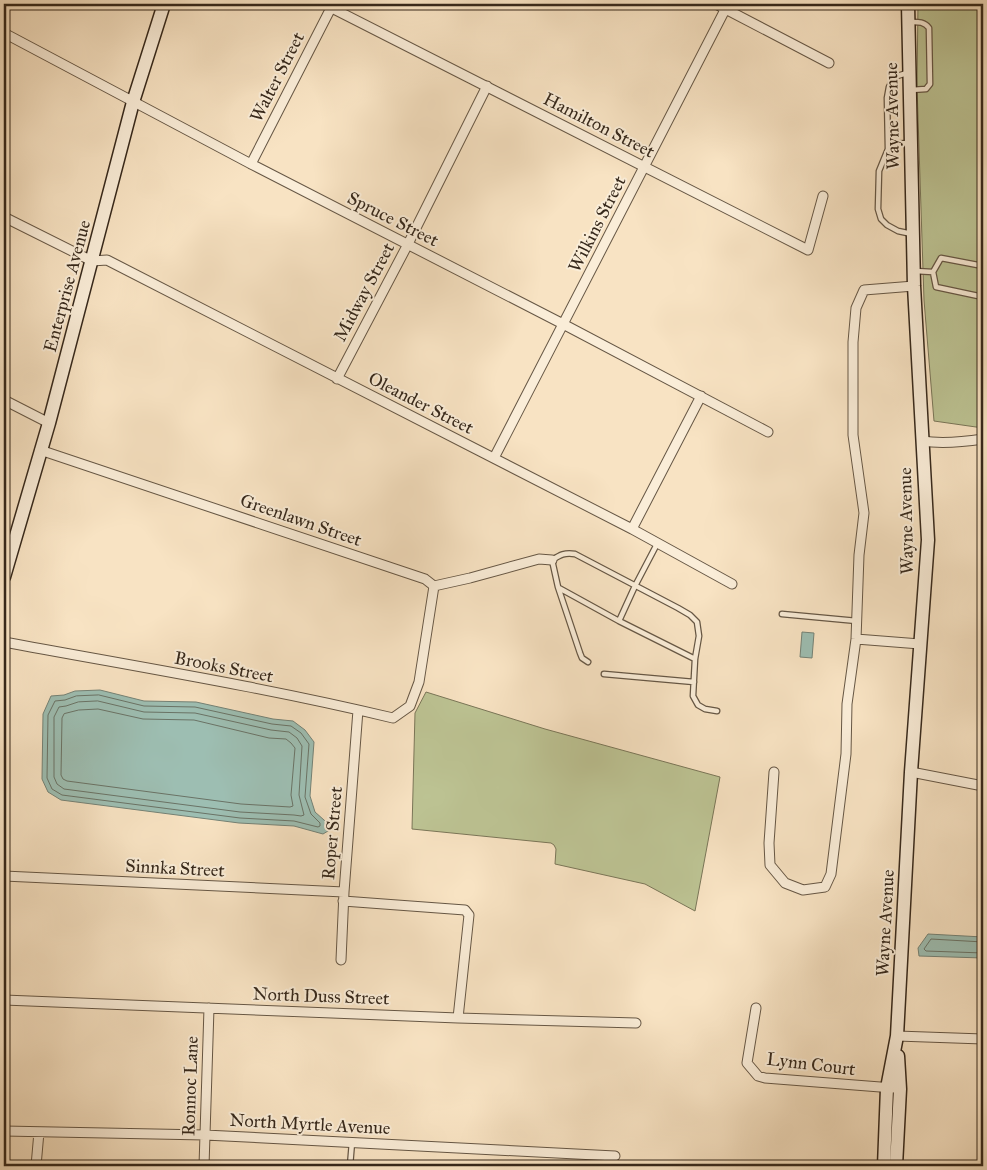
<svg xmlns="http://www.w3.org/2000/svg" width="987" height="1170" viewBox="0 0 987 1170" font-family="'IM FELL Great Primer',serif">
<rect width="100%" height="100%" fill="#f8e3c3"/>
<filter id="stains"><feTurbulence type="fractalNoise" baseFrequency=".004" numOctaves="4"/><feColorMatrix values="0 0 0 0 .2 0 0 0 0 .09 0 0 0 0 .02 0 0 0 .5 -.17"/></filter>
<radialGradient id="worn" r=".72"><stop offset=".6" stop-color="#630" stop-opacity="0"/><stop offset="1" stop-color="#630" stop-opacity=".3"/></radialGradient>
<path fill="#bdc494" stroke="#7a7658" d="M 918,4 L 983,4 L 983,428 L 934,421 L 924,300 L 917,86 Z
M 426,692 L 545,729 L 720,777 L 695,911 L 645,884 L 555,864 L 556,849 L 554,845 L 551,843 L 412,829 L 415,713 Z
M 373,1162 L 406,1164 L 406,1166 L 373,1166 Z"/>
<path fill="#9dbeb2" stroke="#748276" d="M 802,632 L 814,633 L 812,658 L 800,657 Z
M 100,690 L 144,701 L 196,702 L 273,719 L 293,721 L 305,730 L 314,742 L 310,796 L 315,812 L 333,828 L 323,834 L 294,826 L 239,823 L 61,800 L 48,792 L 42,779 L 43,714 L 51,696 L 64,695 L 75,691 Z
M 928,934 L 983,937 L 983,958 L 919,956 L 918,948 Z"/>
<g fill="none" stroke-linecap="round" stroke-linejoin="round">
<path stroke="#6a7366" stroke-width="1" d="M 99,695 L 144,706 L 195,707 L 272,724 L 291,726 L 301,733 L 309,744 L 305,797 L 311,814 L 320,823 L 320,826 L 318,827 L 294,821 L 240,818 L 62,795 L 52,789 L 47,778 L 48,715 L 55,701 L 65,700 L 76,696 Z
M 98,701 L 144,712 L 195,713 L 271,730 L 289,732 L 297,738 L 302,746 L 299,795 L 304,815 L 301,816 L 294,815 L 240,812 L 64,789 L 57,784 L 54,777 L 54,717 L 59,707 L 66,706 L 78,702 Z
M 79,710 L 98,709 L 143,719 L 194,720 L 269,738 L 286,739 L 291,743 L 295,748 L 291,795 L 293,806 L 290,807 L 241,804 L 67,781 L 63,779 L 61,775 L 62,718 L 64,714 Z
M 983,942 L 931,939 L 924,949 L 926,951 L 983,953"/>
<g stroke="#665745" stroke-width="7">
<path id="lane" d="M 909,22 C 917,22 924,21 929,28 L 930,84 L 926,89 L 911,90
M 907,73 L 894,77 L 889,87 L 887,98 L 888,149 L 879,171 L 878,209 L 881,219 L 887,225 L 898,231 L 912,234
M 888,144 L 909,143
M 983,266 L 941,258 L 933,272 L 936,287 L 983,297
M 915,271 L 933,272
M 559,588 L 619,621 L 695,659
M 782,614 L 857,621
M 619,621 L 635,586 L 657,544
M 588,662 L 582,658 L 580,653 L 558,587 L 552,560 C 560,555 565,552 575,554 L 678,608 L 690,615 L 697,622 L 699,636 L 695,659 L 693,696 L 698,705 L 705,709 L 717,711
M 604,674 L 694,682
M 350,1166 L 352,1142"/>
</g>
<g stroke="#665745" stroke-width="11">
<path id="street" d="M 324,4 L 808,250 L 823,196
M 716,4 L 829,63
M 4,33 L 251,164 L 563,324 L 768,432
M 251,164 L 333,4
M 4,217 L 92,261 L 107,260 L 632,529 L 732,584
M 337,379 L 408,244 L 487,86
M 4,400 L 49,423
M 922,441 C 942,444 963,442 983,439
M 40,450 L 425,579 L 434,586
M 494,458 L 728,4
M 632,529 L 701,396
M 434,586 L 470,578 L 539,559 L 552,560
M 856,639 L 920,644
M 4,642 C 133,666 264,687 393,718 L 410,706 L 419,682 L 434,586
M 774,772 L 769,843 L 770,865 L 785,883 L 803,890 L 825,887 L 831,874 L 846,754 L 847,704 L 856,639 L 859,555 L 864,513 L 853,435 L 853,342 L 856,308 L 864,290 L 914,286
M 911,772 L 983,786
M 4,876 L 344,892
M 343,901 L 465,910 L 469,915 L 458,1018
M 341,960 L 344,892 L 358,710
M 4,1000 L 458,1018 L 636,1023
M 756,1008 L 747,1063 L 758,1076 L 765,1078 L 893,1088
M 897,1036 L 983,1039
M 4,1131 L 205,1135 L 615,1156
M 36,1166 L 39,1132
M 204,1166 L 209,1008"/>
</g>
<g stroke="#36281b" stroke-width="15">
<path id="secondary" d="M 4,577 L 49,423 L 133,102 L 164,4
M 884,1166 L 887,1088 L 897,1036 L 911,772 L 928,540 L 914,286 L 908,4
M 896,1166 L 900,1089 L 898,1056"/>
</g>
<use href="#lane" stroke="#faedd8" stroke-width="4.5"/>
<use href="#street" stroke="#faedd8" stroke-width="9"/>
<use href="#secondary" stroke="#faedd8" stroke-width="12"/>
</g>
<g text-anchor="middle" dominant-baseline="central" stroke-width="4" stroke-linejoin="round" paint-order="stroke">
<g font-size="18" fill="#36281b" stroke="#faedd8">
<text transform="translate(277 77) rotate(-63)">Walter Street</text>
<text transform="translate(892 116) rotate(-91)">Wayne Avenue</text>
<text transform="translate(599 125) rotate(27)">Hamilton Street</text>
<text transform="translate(393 219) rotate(27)">Spruce Street</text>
<text transform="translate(597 224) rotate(-63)">Wilkins Street</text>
<text transform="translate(67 286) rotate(-75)">Enterprise Avenue</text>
<text transform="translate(364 292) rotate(-62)">Midway Street</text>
<text transform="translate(421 403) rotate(27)">Oleander Street</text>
<text transform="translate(301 520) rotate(19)">Greenlawn Street</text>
<text transform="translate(906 521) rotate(-91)">Wayne Avenue</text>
<text transform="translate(224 667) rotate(11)">Brooks Street</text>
<text transform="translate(332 833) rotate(-85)">Roper Street</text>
<text transform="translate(175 868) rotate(3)">Sinnka Street</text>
<text transform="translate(885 923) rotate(-87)">Wayne Avenue</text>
<text transform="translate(321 996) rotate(2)">North Duss Street</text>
<text transform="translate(811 1064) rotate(7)">Lynn Court</text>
<text transform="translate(190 1086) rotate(-88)">Ronnoc Lane</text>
<text transform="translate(310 1124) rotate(3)">North Myrtle Avenue</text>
</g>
</g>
<rect width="987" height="1170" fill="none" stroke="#f8e3c3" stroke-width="20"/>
<rect x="5" y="5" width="977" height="1160" fill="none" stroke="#36281b" stroke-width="2.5"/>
<rect x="10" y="10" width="967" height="1150" fill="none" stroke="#36281b"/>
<rect width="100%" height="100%" filter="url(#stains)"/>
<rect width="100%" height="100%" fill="url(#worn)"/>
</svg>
